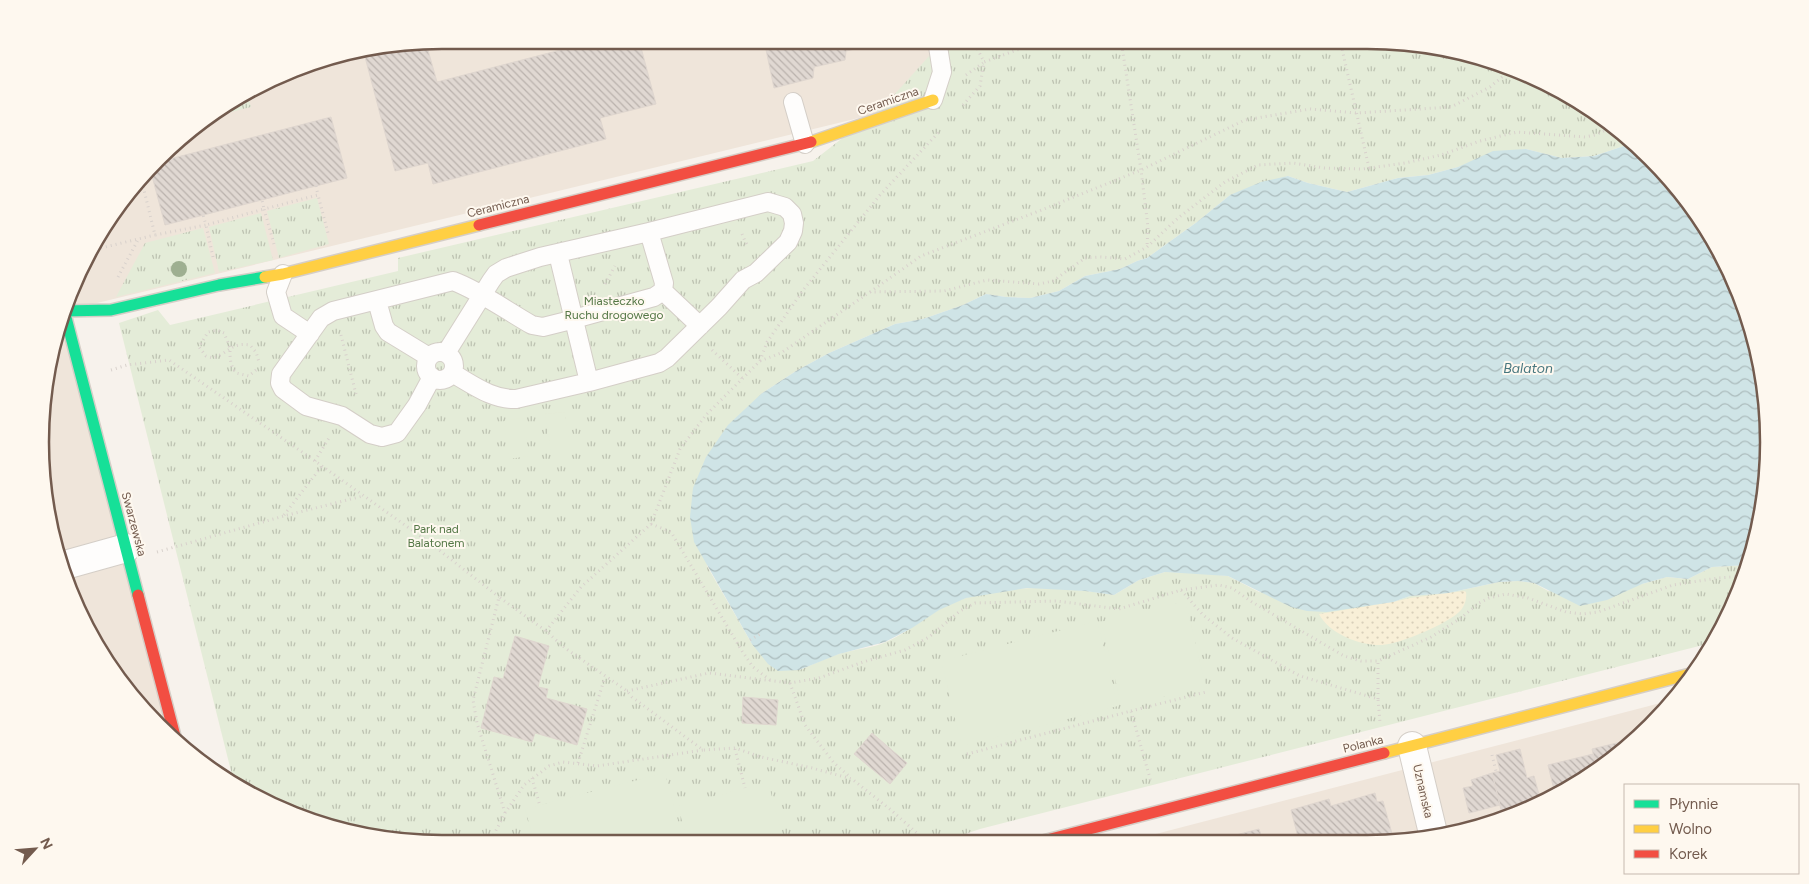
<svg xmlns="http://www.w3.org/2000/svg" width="1809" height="884" viewBox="0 0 1809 884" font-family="Figtree,sans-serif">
<defs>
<pattern id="grass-tufts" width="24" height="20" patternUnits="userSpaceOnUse" patternTransform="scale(1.25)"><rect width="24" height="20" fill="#e4ecd8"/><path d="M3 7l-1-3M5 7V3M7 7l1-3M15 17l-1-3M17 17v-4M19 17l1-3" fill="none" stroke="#bdc2b1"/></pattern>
<pattern id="sand-dots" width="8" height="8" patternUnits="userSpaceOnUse" patternTransform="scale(1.25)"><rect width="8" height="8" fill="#f8efd7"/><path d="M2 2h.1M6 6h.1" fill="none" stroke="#d8cfba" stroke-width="1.8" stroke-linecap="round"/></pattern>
<pattern id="water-waves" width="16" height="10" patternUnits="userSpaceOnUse" patternTransform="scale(1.25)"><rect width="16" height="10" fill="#cfe4e6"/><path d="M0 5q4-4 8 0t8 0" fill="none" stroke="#acbcbd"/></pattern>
<pattern id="building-back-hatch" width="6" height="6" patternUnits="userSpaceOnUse" patternTransform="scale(1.25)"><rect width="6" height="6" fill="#e0d8d2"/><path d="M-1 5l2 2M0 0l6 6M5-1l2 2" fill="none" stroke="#bab2ad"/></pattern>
</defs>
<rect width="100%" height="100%" fill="#f7f2ec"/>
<path fill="#efe5da" d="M 442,40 L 1148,40 L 933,100 L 64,311 L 177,744 L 123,686 L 82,620 L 43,494 L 48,363 L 71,288 L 108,219 L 197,123 L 313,61 Z
M 1672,700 L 1612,761 L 1521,813 L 1420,841 L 1125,842 Z"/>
<path fill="url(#grass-tufts)" d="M 962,40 L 1367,40 L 1446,48 L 1521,71 L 1591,108 L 1633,143 L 1594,156 L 1562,158 L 1526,149 L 1428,175 L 1398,178 L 1347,192 L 1308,183 L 1288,176 L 1230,195 L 1197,222 L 1147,258 L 1137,261 L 1120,269 L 1085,276 L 1059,291 L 1030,298 L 1006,297 L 986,294 L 963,305 L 923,319 L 895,324 L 829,353 L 796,371 L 761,394 L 707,566 L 752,644 L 799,670 C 813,665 827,657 842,653 C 856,649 873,648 886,642 C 905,634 921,620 938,610 C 989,581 1058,586 1114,595 L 1139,580 L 1165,572 L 1202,573 L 1228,576 L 1259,592 L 1364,606 L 1393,602 L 1410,596 L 1448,593 L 1499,582 L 1518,581 L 1534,583 L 1548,591 L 1642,584 L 1667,577 L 1688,579 L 1712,567 L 1748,565 L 1738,596 L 1711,643 L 980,829 L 942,842 L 442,844 L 363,836 L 288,813 L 233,779 L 119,323 L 158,310 L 170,325 L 398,271 L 398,258 L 813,161 L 885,105 L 939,45 Z
M 248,96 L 251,107 L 204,119 L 205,119 Z
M 317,198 L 329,244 L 279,258 L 267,211 Z
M 261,213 L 273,260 L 219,272 L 209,227 Z
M 203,228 L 215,273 L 116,297 L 145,243 Z"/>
<path fill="url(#sand-dots)" d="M 1464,591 L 1466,592 C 1467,598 1465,605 1461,610 C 1450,623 1400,644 1382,645 C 1361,646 1329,634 1319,614 L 1393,602 L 1410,598 Z"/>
<path fill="#e4ecd8" d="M 565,412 L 570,450 L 551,453 L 545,414 Z
M 523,418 L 529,456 L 509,459 L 504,421 Z
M 1185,601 L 1206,686 L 1122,707 L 1101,622 Z
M 1097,621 L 1118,706 L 962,746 L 941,661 Z
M 665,773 L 684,843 L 535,844 L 525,809 Z
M 768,782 L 781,831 L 737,843 L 688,843 L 678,806 Z"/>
<path fill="url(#water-waves)" d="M 1633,143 L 1651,158 L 1701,219 L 1739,288 L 1761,364 L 1769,442 L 1761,521 L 1748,565 L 1712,567 L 1688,579 L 1667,577 L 1642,584 L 1607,600 L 1580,606 L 1534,583 L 1518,581 L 1499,582 L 1448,593 L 1410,596 L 1393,602 L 1327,612 L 1307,611 L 1291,607 L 1228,576 L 1165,572 L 1139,580 L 1114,595 L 1085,591 L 1027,588 L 966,598 L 939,610 L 912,628 L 885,642 L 839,654 L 799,670 L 778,671 L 768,664 L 752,644 L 694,542 L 690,517 L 693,488 L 706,457 L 728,425 L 761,394 L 796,371 L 829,353 L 895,324 L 923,319 L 963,305 L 986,294 L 1006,297 L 1030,298 L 1059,291 L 1085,276 L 1120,269 L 1137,261 L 1147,258 L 1197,222 L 1230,195 L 1261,182 L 1288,176 L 1308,183 L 1347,192 L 1398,178 L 1428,175 L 1458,167 L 1493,151 L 1526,149 L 1562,158 L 1594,156 Z"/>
<path fill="url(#building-back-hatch)" stroke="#dfd6cf" d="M 599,40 L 639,40 L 656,104 L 600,118 L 606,139 L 433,184 L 428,163 L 395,171 L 364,53 L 426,43 L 437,82 Z
M 764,40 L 894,40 L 846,51 L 845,60 L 814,67 L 813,78 L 774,88 Z
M 331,117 L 347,178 L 165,225 L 151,172 L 162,161 Z
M 515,636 L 549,646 L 538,687 L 548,689 L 546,698 L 587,709 L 577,745 L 535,733 L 532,742 L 481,728 L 494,677 L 503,679 Z
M 743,697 L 778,700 L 776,725 L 742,723 Z
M 872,733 L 907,763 L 890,784 L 854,754 Z
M 1633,739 L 1612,761 L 1597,769 L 1592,749 Z
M 1520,749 L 1527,778 L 1534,776 L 1541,802 L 1521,813 L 1503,818 L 1492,773 L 1500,771 L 1496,755 Z
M 1593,754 L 1597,769 L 1555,794 L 1548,765 Z
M 1492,773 L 1500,805 L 1469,813 L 1463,788 L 1473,786 L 1471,780 Z
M 1375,793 L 1377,802 L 1383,801 L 1394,841 L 1299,841 L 1291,810 L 1329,799 L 1331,806 Z
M 1259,829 L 1263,841 L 1213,841 Z"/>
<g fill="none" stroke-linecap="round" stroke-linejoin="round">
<g stroke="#d4cec7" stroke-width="20">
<path id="lane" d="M 933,100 L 942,72 L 937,40
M 793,102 L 805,144
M 558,254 L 589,382 L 659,363 L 667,358 L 719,307 L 743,280 L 756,273 L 788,242 L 793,231 L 794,223 L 792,214 L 785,207 L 768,202 L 649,232
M 283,274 L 276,292 L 283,316 L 310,334
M 663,291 L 700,326
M 377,301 L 384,326 L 388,332 L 429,357
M426 366a14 14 0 1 1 28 0a14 14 0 1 1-28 0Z
M 452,373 C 472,384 492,400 516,399 L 589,382
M 432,377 L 417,405 L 397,433 L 382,437 L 370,434 L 342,416 L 306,406 L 283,389 L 280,383 L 281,374 L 321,318 L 333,311 L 453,281 C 480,291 507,311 532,325 L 543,327 L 563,322 L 654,297 L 663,291 L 664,283 L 649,232 L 540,257 L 506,268 L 496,274 L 491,281 L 446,353"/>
</g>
<g stroke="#d4cec7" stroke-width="30">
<path id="street" d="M 65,565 L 126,548
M 1412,746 L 1434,837"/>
</g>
<g stroke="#d5cec7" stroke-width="14">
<path id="fast" d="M 64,310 L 138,595
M 64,311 L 111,310 L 219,285 L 265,277"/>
</g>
<g stroke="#d5cec7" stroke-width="14">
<path id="slow" d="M 811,142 L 933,100
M 265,277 L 283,274 L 479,225
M 1384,753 L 1694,673"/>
</g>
<g stroke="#d5cec7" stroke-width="14">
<path id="jam" d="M 479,225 L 811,142
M 138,595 L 177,744
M 1039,842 L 1384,753"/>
</g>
<path stroke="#d8d1cc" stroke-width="3" stroke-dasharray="1 4" stroke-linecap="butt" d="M 973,40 L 984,62 L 1044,40
M 1121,40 L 1141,170 L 1148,227 L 1147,246
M 1340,40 L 1369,168
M 966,75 L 983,63
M 963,105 L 980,86 L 984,62
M 142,182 L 155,235 L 206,225 L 203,215
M 316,186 L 318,195
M 742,234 L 745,241 L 748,246
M 274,244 L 264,209 L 318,195 L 328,233
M 101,248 L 155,235
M 213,257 L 206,225 L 264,209 L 262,200
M 118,277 L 138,240
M 605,284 L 615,266
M 870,292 L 921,256 L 1039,211 L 1141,170 L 1245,120 L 1310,109 L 1357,113 L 1451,107 L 1490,87 L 1513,68
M 341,335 L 356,394
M 712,350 L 742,378
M 760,361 L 781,353 L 870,292 L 944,291 L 987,280 L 1039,284 L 1053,281 L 1085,258 L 1101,257 L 1125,259 L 1147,247 L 1178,218 L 1225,182 L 1258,165 L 1293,163 L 1324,168 L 1363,169 L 1405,163 L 1441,155 L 1480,141 L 1517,132 L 1585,137 L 1595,135 L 1613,127
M 111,370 L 127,365 L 169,360 L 315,461 L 430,543 L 499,597
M 256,370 L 249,376 L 236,373 C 230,365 230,359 230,349 C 229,344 226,338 224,333 L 217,330 L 208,332 L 199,347 L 206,356 L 213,358 C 229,353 231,342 250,345 L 256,352 L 259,362
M 315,461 L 329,438
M 284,515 L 322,466
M 651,524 L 671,532 L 742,651 L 753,667 L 770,680
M 157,552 L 284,516 L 363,496
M 1181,590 L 1219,585 L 1232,588 L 1252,602 L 1344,656 L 1361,661 L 1378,661 L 1431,637 L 1461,618 L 1479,603 L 1489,598 L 1506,594 L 1528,598 L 1566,612 L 1583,614 L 1598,612 L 1673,585 L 1718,578 L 1744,576
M 546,631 L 581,587 L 651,524 L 680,449 L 706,415 L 760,361 L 767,342 L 804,289 L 880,195 L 939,132
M 750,640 L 762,633
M 790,683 L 805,725 L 834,763 L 850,777
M 627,691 L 709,673 L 790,683 L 819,678 L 863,662 L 905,650 L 929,637 L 960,611 L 975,603 L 1056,601 L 1119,609 L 1181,590 L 1203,615 L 1232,638 L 1300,676 L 1378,699 L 1380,722
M 1378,699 L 1378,661
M 1131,711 L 1206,692
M 735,749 L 745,788
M 967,754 L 1131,711 L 1151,782
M 1492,755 L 1496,771
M 578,763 L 605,677
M 532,778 L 540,806
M 505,813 L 524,785 L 549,766 L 563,762 L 597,766 L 703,750
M 489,844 L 505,813 L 477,723 L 473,700 L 499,597 L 546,631 L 565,648 L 627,691 L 632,697 L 703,750 L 735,748 L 761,757 L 812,768 L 852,779 L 891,810 L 927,842"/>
<use href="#lane" stroke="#fefdfc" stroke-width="18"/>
<use href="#street" stroke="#fefdfc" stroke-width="28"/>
<use href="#fast" stroke="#16e098" stroke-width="11"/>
<use href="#slow" stroke="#ffcf43" stroke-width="11"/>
<use href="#jam" stroke="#f24e42" stroke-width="11"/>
</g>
<circle fill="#9eaf91" cx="179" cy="269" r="8"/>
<g text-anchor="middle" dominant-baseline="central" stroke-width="4" stroke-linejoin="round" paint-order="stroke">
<g font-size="12" fill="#735b4e" stroke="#fef8ef">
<text transform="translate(888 101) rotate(-19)">Ceramiczna</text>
<text transform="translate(498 206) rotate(-14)">Ceramiczna</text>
<text transform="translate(134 524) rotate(75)">Swarzewska</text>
<text transform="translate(1363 744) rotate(-14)">Polanka</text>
<text transform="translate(1423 791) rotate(77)">Uznamska</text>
</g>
<g font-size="12" fill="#557847" stroke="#fef8ef">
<text x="614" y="301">Miasteczko<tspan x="614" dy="14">Ruchu drogowego</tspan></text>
<text x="436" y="529">Park nad<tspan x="436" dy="14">Balatonem</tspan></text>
</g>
<g font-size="14" font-style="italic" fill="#46767e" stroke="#fef8ef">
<text x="1528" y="368">Balaton</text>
</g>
</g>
<path d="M0 0H1809V884H0ZM442 49H1367A393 393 0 0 1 1760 442V442A393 393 0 0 1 1367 835H442A393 393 0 0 1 49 442V442A393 393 0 0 1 442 49Z" fill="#fef8ef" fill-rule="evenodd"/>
<path fill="none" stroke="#735b4e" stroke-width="2.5" d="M442 49H1367A393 393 0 0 1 1760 442V442A393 393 0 0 1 1367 835H442A393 393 0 0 1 49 442V442A393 393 0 0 1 442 49Z"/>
<rect x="1624" y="784" width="175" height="90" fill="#fef8ef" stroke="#c6b9af"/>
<rect x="1634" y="800" width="25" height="8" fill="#16e098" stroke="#c6b9af"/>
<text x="1669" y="809" font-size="15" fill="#735b4e">Płynnie</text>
<rect x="1634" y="825" width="25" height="8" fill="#ffcf43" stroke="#c6b9af"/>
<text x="1669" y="834" font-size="15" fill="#735b4e">Wolno</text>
<rect x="1634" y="850" width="25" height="8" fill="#f24e42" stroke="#c6b9af"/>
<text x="1669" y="859" font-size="15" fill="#735b4e">Korek</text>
<g transform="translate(35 849) rotate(64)" stroke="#fef8ef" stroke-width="4" paint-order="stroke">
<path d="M0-4L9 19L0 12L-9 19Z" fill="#735b4e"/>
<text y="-8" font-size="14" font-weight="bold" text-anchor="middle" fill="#735b4e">N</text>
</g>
</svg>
